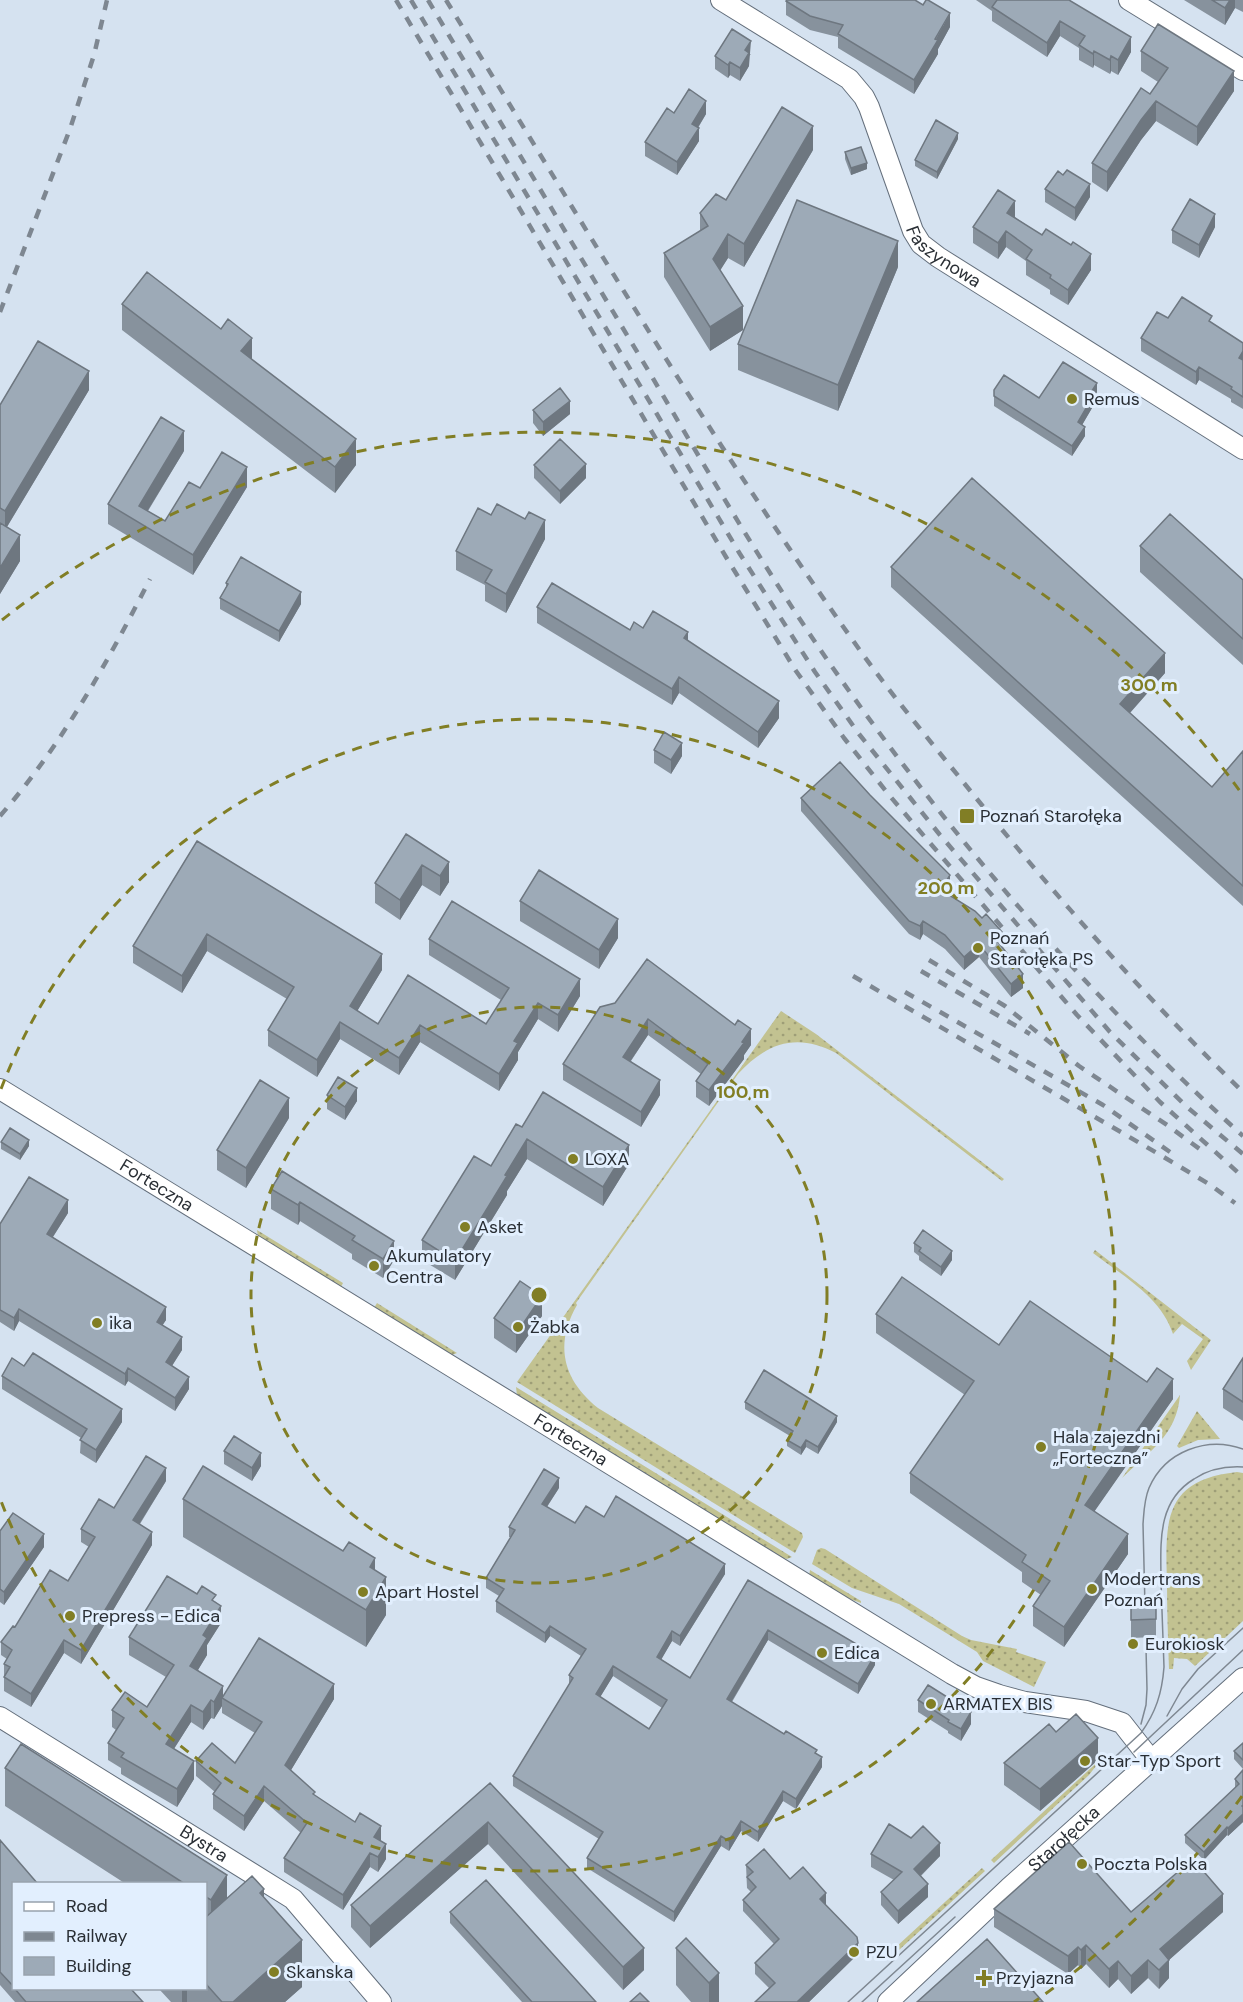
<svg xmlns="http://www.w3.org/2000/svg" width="1243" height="2002" viewBox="0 0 1243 2002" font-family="'DM Sans',sans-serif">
<defs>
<pattern id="grass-dots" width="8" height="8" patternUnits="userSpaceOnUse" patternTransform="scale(1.5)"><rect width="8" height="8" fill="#c2c291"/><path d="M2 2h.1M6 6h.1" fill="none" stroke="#9e9e77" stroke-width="1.8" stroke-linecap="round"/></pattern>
</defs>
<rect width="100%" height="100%" fill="#d5e2f0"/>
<path fill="url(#grass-dots)" d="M 781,1011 L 816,1034 L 1004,1179 L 1002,1181 L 836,1053 C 797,1032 766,1043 738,1074 L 576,1303 L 577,1305 C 554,1345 563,1380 598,1408 L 802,1533 L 803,1537 L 795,1553 L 517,1382 Z
M 257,1230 L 343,1283 L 341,1287 L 258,1237 Z
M 1095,1250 L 1211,1340 L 1191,1370 L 1187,1361 L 1203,1339 L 1182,1324 L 1173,1334 C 1161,1297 1123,1276 1093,1253 Z
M 377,1303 L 457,1353 L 452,1355 L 374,1308 Z
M 516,1387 L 792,1557 L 787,1559 L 783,1558 L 649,1478 L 517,1395 Z
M 1180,1395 C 1177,1435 1149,1452 1122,1478 Z
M 1197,1411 L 1220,1439 L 1198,1440 L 1179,1448 L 1177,1446 Z
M 1237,1472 L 1243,1473 L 1243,1621 L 1195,1666 L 1187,1659 L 1174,1658 L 1173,1669 L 1169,1669 C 1168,1640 1167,1611 1167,1582 C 1165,1520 1164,1480 1237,1472 Z
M 821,1548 L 825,1549 L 962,1636 L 971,1640 L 1017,1649 L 1016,1652 L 1046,1662 L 1034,1687 L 983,1661 L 977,1652 L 899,1604 L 852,1588 L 812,1564 L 817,1550 Z
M 810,1570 L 861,1601 L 861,1603 L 847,1598 L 809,1576 Z
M 1103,1757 L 1089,1775 L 994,1863 L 991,1860 Z
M 982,1868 L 985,1871 L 899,1950 L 896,1947 Z"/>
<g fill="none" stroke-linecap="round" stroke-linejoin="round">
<g stroke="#646f7c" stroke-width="22">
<g id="minor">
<path id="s1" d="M 721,0 L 849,79 L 864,97 L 869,107 L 913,231 L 921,244 L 938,257 L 1243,449"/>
<path d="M 1129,0 L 1243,70"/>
<path id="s2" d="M 0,1089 L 952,1674 L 976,1687 L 999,1695 L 1025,1702 L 1086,1711 L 1122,1723 L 1151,1760"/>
<path id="s3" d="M 0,1717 L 293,1899 L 381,2002"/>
<path id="s4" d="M 888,2002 L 1009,1888 L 1243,1678"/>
</g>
</g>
<use href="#minor" stroke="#fff" stroke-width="20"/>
<path stroke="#7e8791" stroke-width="1.5" d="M 1167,1716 L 1182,1689 L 1198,1669 L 1243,1628
M 1141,1724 L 1146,1705 L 1147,1689 L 1143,1524 C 1144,1512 1144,1500 1149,1488 C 1165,1451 1207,1436 1243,1449
M 1134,1752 L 1243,1650
M 848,2002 L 1141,1733 C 1156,1712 1162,1693 1164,1667 C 1163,1639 1162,1611 1161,1583 C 1161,1544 1156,1502 1194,1479 C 1209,1469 1225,1466 1243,1467
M 862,2002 L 955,1917"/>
<path stroke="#7e8791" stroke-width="4.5" stroke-dasharray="10 10" stroke-linecap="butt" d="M 396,0 L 726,557 L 796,671 L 844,738 L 889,795 L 1077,1015 L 1160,1102 L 1243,1177
M 411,0 L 740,554 L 815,672 L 859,734 L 940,835 L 1110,1032 L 1187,1107 L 1243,1154
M 428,0 C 501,123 574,247 648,370 C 705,467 762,565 826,658 C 946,832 1086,994 1243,1136
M 446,0 C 580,219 710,440 859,649 C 891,694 926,736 960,778 C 1048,888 1142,994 1243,1092
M 0,312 L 70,129 L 94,55 L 107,0
M 0,816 C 62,745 107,663 150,579
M 929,960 L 1005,1006 L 1079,1066 L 1167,1125 L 1201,1150
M 921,971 L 1030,1034
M 853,976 L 1162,1156 L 1209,1184 L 1235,1203
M 905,992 L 1103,1105 L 1170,1152"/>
</g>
<path fill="#87929d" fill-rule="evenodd" d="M 976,0 L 1069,0 L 1131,52 L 1118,75 L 1111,71 L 1110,74 L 1094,65 L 1093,68 L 1079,60 L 1079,48 L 1060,36 L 1047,57 L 992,21 L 992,11 Z
M 1184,0 L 1243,0 L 1243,12 L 1235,8 L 1225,25 Z
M 786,1 L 950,27 L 938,49 L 938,54 L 914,94 L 838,48 L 838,37 L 810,30 L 786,15 Z
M 1141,51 L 1234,91 L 1197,146 L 1156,121 L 1141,140 L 1107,192 L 1092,182 L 1092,163 L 1150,94 L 1158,82 L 1141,71 Z
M 751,54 L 749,56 L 749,66 L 740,81 L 730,75 L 728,78 L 715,69 L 715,56 Z
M 674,113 L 706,114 L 698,128 L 699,141 L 677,175 L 645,156 L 645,142 Z
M 958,139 L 937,179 L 915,166 L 915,160 Z
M 813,150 L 744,267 L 728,258 L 720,270 L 743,330 L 710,351 L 664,277 L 664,253 L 700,231 L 700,213 L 726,200 Z
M 845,152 L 867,169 L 851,175 L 845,159 Z
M 1045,189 L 1090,197 L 1075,221 L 1045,202 Z
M 1015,217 L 1091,270 L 1068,305 L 1050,294 L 1050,290 L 1026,275 L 1026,261 L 1006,247 L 998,259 L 973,243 L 973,227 Z
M 1215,227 L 1199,258 L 1172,243 L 1172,230 Z
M 898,267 L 838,411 L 738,370 L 738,344 Z
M 122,304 L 252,359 L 356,465 L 335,493 L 122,330 Z
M 1168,318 L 1212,324 L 1243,343 L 1243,409 L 1231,402 L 1231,399 L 1199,380 L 1196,385 L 1141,351 L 1141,338 Z
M 89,390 L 7,527 L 20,561 L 0,594 L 0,405 Z
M 994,390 L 1039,398 L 1097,392 L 1092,400 L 1092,408 L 1082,425 L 1085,436 L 1072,456 L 994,406 Z
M 533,410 L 570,414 L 543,436 L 533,423 Z
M 184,451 L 148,511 L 165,521 L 200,488 L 247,487 L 193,575 L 108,524 L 108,504 Z
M 534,465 L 586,478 L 560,504 L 534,478 Z
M 545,539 L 506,613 L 485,601 L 485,585 L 456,570 L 456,551 Z
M 1140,546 L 1243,580 L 1243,665 L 1140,572 Z
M 891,567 L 1165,673 L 1130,713 L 1212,787 L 1243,751 L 1243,906 L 891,587 Z
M 226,583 L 301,604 L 279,642 L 220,609 L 220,598 L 226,587 Z
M 537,607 L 630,630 L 643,628 L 688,641 L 779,718 L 758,748 L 679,693 L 672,705 L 537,623 Z
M 654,750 L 682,756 L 671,774 L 654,763 Z
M 801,798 L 950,888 L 947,894 L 1002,945 L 1001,946 L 1023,988 L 1011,997 L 979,957 L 964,970 L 945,949 L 923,934 L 920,940 L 909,934 L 801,811 Z
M 406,834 L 449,882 L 440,896 L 422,885 L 400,920 L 375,903 L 375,883 Z
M 197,841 L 382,970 L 357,1011 L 378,1024 L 486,1024 L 501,1000 L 429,955 L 429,939 L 580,996 L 558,1032 L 538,1019 L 518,1052 L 518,1060 L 499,1091 L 420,1042 L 399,1075 L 340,1039 L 317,1077 L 268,1046 L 268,1030 L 287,999 L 207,951 L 182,993 L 133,963 L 133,946 Z
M 520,901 L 618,938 L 599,969 L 520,921 Z
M 600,1007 L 751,1045 L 744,1055 L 744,1059 L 709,1106 L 696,1097 L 696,1081 L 701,1074 L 648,1035 L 631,1061 L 660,1095 L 641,1127 L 563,1080 L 563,1064 Z
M 327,1095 L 357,1101 L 345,1120 L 327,1109 Z
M 289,1118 L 246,1188 L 217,1170 L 217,1150 Z
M 522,1127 L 629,1164 L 603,1206 L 527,1159 L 507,1191 L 507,1195 L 455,1280 L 422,1260 L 422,1240 L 491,1166 Z
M 1,1142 L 29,1146 L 20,1160 L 1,1149 Z
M 282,1171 L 394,1260 L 383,1278 L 352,1259 L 352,1254 L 300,1221 L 298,1225 L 271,1209 L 271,1189 Z
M 68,1213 L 53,1237 L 166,1320 L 162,1325 L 182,1350 L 172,1366 L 189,1389 L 175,1411 L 128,1381 L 125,1386 L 19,1321 L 14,1331 L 0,1322 L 0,1224 Z
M 914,1243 L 952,1260 L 941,1276 L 919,1260 L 919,1256 L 914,1252 Z
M 876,1314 L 1147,1382 L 1173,1399 L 1094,1511 L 1128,1554 L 1064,1647 L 1033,1626 L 1033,1606 L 1041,1595 L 1022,1582 L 1022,1572 L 910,1493 L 910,1473 L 965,1395 L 876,1333 Z
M 542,1316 L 516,1353 L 494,1338 L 494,1318 Z
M 1243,1358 L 1243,1421 L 1223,1408 L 1223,1389 Z
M 2,1376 L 122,1422 L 96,1463 L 80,1453 L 81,1438 L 2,1389 Z
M 745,1402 L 837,1422 L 818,1454 L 806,1447 L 801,1455 L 787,1446 L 787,1440 L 790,1436 L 745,1409 Z
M 224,1451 L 261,1466 L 252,1481 L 224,1464 Z
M 166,1481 L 140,1524 L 152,1545 L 81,1664 L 64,1653 L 31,1707 L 4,1691 L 4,1664 L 7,1659 L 1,1655 L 1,1642 L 15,1627 L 68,1581 L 89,1547 L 81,1542 L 81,1529 L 114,1508 Z
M 559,1488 L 547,1507 L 575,1523 L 604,1517 L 725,1574 L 680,1646 L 672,1641 L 661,1659 L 690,1678 L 748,1580 L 875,1665 L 858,1694 L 768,1640 L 732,1702 L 817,1754 L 822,1767 L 796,1809 L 783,1801 L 758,1842 L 741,1831 L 729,1851 L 721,1846 L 674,1922 L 587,1868 L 587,1858 L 599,1839 L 513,1786 L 513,1776 L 569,1685 L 569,1675 L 581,1656 L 550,1636 L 545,1643 L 496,1612 L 496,1601 L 499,1596 L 486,1588 L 486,1578 L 511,1537 L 509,1537 L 509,1527 ZM 613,1676 L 662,1708 L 649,1729 L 600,1697 Z
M 183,1499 L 375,1571 L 386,1615 L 366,1647 L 183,1537 Z
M 0,1531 L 44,1547 L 4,1605 L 0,1602 Z
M 197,1594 L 216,1602 L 221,1623 L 207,1645 L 207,1655 L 198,1670 L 223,1695 L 334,1699 L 291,1770 L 315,1796 L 380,1841 L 386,1859 L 378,1872 L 370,1867 L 343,1910 L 284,1872 L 284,1858 L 301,1833 L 264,1801 L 244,1831 L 213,1809 L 213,1794 L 215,1792 L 196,1776 L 196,1761 L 235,1763 L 255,1733 L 222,1713 L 222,1706 L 214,1719 L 211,1718 L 203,1730 L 191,1722 L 174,1749 L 194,1779 L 177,1807 L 121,1774 L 121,1768 L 108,1760 L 108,1743 L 116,1730 L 112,1727 L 112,1710 L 147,1707 L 166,1677 L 129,1655 L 129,1637 Z
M 1131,1604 L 1156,1604 L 1156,1637 L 1131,1638 Z
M 918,1700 L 971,1724 L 961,1741 L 948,1733 L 948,1731 L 918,1712 Z
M 1056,1732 L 1098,1760 L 1040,1811 L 1004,1785 L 1004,1763 Z
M 1243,1743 L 1243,1769 L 1234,1759 L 1234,1751 Z
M 21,1744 L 227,1875 L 227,1898 L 252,1876 L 264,1889 L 264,1898 L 302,1940 L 302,1987 L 285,2002 L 171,2002 L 159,1989 L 206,1989 L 206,1884 L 126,1884 L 5,1806 L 5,1768 Z
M 1243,1770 L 1243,1822 L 1228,1836 L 1227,1835 L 1204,1860 L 1185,1843 L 1185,1835 L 1235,1788 L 1235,1779 Z
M 490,1783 L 644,1970 L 623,1990 L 488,1844 L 370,1948 L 351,1927 L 351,1905 Z
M 0,1840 L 14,1884 L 14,1989 L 131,1989 L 143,2002 L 15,2002 L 0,1985 Z
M 871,1854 L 940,1856 L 921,1876 L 928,1897 L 898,1924 L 881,1905 L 881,1892 L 894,1880 L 871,1867 Z
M 746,1865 L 790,1879 L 826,1904 L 826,1905 L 858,1954 L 809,2002 L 755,2002 L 769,1988 L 755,1974 L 755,1963 L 774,1944 L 743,1911 L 743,1900 L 751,1892 L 747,1888 Z
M 994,1909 L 1131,1912 L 1223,1912 L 1169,1960 L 1169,1978 L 1159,1989 L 1148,1978 L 1131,1994 L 1118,1979 L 1109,1988 L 1086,1964 L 1081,1969 L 1078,1965 L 1068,1974 L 994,1927 Z
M 450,1912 L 596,2002 L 522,2002 L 450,1923 Z
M 686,1938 L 719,2002 L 691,2002 L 676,1985 L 676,1948 Z"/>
<path fill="#6e7780" d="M 1230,0 L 1235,0 L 1235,8 L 1225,25 L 1225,8 Z
M 950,13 L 950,27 L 938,49 L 938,54 L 914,94 L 914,80 Z
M 1060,21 L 1060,36 L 1047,57 L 1047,43 Z
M 1131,37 L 1131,52 L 1118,75 L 1118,60 Z
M 751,41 L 749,66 L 740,81 L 740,68 L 745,50 Z
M 1094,51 L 1094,65 L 1093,68 L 1093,54 Z
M 1111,56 L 1111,71 L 1110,74 L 1110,60 Z
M 730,62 L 730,75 L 728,78 L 728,65 Z
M 1234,71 L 1234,91 L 1197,146 L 1197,127 Z
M 706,101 L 706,114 L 692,137 L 692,124 Z
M 1156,101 L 1156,121 L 1141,140 L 1107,192 L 1107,172 L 1141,120 Z
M 813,126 L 813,150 L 744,267 L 744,244 Z
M 699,128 L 699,141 L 677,175 L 677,162 Z
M 958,133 L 958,139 L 937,179 L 937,172 Z
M 867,163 L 867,169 L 851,175 L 851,168 Z
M 1090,184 L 1090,197 L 1075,221 L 1075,208 Z
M 1015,201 L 1015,217 L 1007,229 L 1007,213 Z
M 1215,214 L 1215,227 L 1199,258 L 1199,245 Z
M 1006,231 L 1006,247 L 998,259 L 998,243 Z
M 728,234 L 728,258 L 713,282 L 713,259 Z
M 898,241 L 898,267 L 838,411 L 838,385 Z
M 1091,254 L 1091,270 L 1068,305 L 1068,290 Z
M 743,306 L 743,330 L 710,351 L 710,327 Z
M 252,338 L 252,363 L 241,351 Z
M 1243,351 L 1243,364 L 1239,358 Z
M 1199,367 L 1199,380 L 1196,385 L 1196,372 Z
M 89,371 L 89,390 L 5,530 L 5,511 Z
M 1097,383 L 1097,392 L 1092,400 L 1092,408 L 1078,432 L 1078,422 L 1088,397 Z
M 570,401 L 570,414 L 543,436 L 543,422 Z
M 1085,427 L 1085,436 L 1072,456 L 1072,446 Z
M 184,431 L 184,451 L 140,523 L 139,506 Z
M 356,439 L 356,465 L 335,493 L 335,467 Z
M 586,464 L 586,478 L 560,504 L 560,491 Z
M 247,467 L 247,487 L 193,575 L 193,555 Z
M 545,520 L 545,539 L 506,613 L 506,594 Z
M 20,535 L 20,561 L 0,594 L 0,568 Z
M 301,592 L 301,604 L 279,642 L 279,631 Z
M 688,632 L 688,648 L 684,638 Z
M 1165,653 L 1165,673 L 1120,724 L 1120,704 Z
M 679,677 L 679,693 L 672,705 L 672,689 Z
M 779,701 L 779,718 L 758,748 L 758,732 Z
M 682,743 L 682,756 L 671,774 L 671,760 Z
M 449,862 L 449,882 L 440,896 L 440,876 Z
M 422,865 L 422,885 L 400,920 L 400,900 Z
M 950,875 L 950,888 L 941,903 L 941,890 Z
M 618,919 L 618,938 L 599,969 L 599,950 Z
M 923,921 L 923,934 L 920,940 L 920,926 Z
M 1002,932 L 1002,945 L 995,951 L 995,938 Z
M 207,934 L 207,951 L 182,993 L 182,976 Z
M 979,944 L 979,957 L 964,970 L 964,957 Z
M 382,954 L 382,970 L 350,1023 L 350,1006 Z
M 1023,974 L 1023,988 L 1011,997 L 1011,984 Z
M 580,979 L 580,996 L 558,1032 L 558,1015 Z
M 538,1003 L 538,1019 L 518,1052 L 518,1060 L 499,1091 L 499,1074 L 514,1041 Z
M 648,1019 L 648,1035 L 623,1072 L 623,1057 Z
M 340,1022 L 340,1039 L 317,1077 L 317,1060 Z
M 420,1025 L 420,1042 L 399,1075 L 399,1058 Z
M 751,1029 L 751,1045 L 744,1055 L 744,1059 L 709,1106 L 709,1090 Z
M 660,1080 L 660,1095 L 641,1127 L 641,1112 Z
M 357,1088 L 357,1101 L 345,1120 L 345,1107 Z
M 289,1098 L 289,1118 L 246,1188 L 246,1168 Z
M 527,1139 L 527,1159 L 507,1191 L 507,1195 L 455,1280 L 455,1261 L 505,1175 Z
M 29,1140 L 29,1146 L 20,1160 L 20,1154 Z
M 629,1145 L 629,1164 L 603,1206 L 603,1187 Z
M 68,1200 L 68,1213 L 47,1246 L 47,1234 Z
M 300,1202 L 300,1221 L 298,1225 L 298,1205 Z
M 394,1241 L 394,1260 L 383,1278 L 383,1259 Z
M 952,1251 L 952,1260 L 941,1276 L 941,1267 Z
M 542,1296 L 542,1316 L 516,1353 L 516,1334 Z
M 166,1307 L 166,1320 L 157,1334 L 157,1322 Z
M 19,1309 L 19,1321 L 14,1331 L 14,1318 Z
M 182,1337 L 182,1350 L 166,1375 L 166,1362 Z
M 128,1368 L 128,1381 L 125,1386 L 125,1374 Z
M 189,1377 L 189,1389 L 175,1411 L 175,1398 Z
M 1173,1379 L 1173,1399 L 1085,1525 L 1085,1505 Z
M 122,1409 L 122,1422 L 96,1463 L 96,1450 Z
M 837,1416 L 837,1422 L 818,1454 L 818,1447 Z
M 806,1440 L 806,1447 L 801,1455 L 801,1448 Z
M 261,1453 L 261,1466 L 252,1481 L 252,1468 Z
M 166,1468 L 166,1481 L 133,1534 L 133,1520 Z
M 559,1478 L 559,1488 L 542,1514 L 542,1504 Z
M 152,1532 L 152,1545 L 81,1664 L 81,1650 Z
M 44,1534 L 44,1547 L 4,1605 L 4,1592 Z
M 1128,1534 L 1128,1554 L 1064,1647 L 1064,1627 Z
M 375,1558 L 375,1594 L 386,1577 L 386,1615 L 366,1647 L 366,1610 L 370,1567 Z
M 725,1564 L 725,1574 L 680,1646 L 680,1636 Z
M 221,1606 L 221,1623 L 207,1645 L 207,1655 L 190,1683 L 190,1666 L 203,1635 Z
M 550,1626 L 550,1636 L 545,1643 L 545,1633 Z
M 768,1630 L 768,1640 L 727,1709 L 727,1699 Z
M 672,1631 L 672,1641 L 657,1667 L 657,1657 Z
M 64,1640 L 64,1653 L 31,1707 L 31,1694 Z
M 875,1655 L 875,1665 L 858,1694 L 858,1684 Z
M 613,1666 L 613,1676 L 596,1704 L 596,1694 Z
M 334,1684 L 334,1699 L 285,1780 L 285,1765 Z
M 223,1686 L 223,1699 L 222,1698 L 222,1706 L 214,1719 L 214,1702 Z
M 211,1700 L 211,1718 L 203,1730 L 203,1712 Z
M 191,1705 L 191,1722 L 166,1761 L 166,1744 Z
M 971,1712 L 971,1724 L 961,1741 L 961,1729 Z
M 1098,1738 L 1098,1760 L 1040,1811 L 1040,1789 Z
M 822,1757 L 822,1767 L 796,1809 L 796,1799 Z
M 194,1761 L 194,1779 L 177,1807 L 177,1789 Z
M 264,1786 L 264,1801 L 244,1831 L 244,1816 Z
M 783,1791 L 783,1801 L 758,1842 L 758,1832 Z
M 1243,1814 L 1243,1822 L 1228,1836 L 1228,1828 Z
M 741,1821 L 741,1831 L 729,1851 L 729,1841 Z
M 488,1822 L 488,1844 L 370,1948 L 370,1926 Z
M 381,1826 L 381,1841 L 374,1852 L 374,1837 Z
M 1227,1827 L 1227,1835 L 1204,1860 L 1204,1852 Z
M 721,1836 L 721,1846 L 674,1922 L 674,1912 Z
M 940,1843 L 940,1856 L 914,1882 L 914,1869 Z
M 386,1844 L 386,1859 L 378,1872 L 378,1857 Z
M 370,1853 L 370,1867 L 343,1910 L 343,1895 Z
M 227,1875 L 227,1912 L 211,1938 L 211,1900 Z
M 928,1884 L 928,1897 L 898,1924 L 898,1911 Z
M 264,1889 L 264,1936 L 260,1893 Z
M 826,1893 L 826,1904 L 820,1910 L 820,1899 Z
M 1223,1894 L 1223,1912 L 1169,1960 L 1169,1978 L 1159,1989 L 1160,1949 Z
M 302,1940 L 302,1987 L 285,2002 L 233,2002 Z
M 858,1943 L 858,1954 L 809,2002 L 797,2002 Z
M 1086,1945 L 1086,1964 L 1081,1969 L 1081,1950 Z
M 1078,1947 L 1078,1965 L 1068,1974 L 1068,1956 Z
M 644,1948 L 644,1970 L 623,1990 L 623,1967 Z
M 1148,1960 L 1148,1978 L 1131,1994 L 1131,1976 Z
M 1118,1961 L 1118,1979 L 1109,1988 L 1109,1969 Z
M 719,1973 L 719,2002 L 709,2002 L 709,1983 Z
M 182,1989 L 187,1989 L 187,2002 L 182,2002 Z"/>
<path fill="#9daab7" stroke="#6e7780" stroke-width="1.5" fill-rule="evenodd" d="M 787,0 L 915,0 L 923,5 L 926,0 L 928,0 L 950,13 L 935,39 L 938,40 L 914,80 L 838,34 L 843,25 L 810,16 L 786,1 Z
M 997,0 L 1069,0 L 1131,37 L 1118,60 L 1111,56 L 1110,60 L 1094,51 L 1093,54 L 1079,45 L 1085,36 L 1060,21 L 1047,43 L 992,7 Z
M 1212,0 L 1230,0 L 1225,8 Z
M 1158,24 L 1234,71 L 1197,127 L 1156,101 L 1141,120 L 1107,172 L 1092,163 L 1141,88 L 1150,94 L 1168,68 L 1141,51 Z
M 732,29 L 751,41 L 745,50 L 749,53 L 740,68 L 730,62 L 728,65 L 715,56 Z
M 689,89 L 706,101 L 692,124 L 699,128 L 677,162 L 645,142 L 667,108 L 674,113 Z
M 782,107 L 813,126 L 744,244 L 728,234 L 713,259 L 743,306 L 710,327 L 664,253 L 708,226 L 700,213 L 716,194 L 726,200 Z
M 936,120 L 958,133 L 937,172 L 915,160 Z
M 861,147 L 867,163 L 851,168 L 845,152 Z
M 1067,170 L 1090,184 L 1075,208 L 1045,189 L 1058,171 L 1063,175 Z
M 998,190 L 1015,201 L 1007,213 L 1042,235 L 1046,229 L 1071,245 L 1073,242 L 1091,254 L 1068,290 L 1050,278 L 1051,275 L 1026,259 L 1032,250 L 1006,231 L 998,243 L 973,227 Z
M 1190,199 L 1215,214 L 1199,245 L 1172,230 Z
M 797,200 L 898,241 L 838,385 L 738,344 Z
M 147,272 L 221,329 L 228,319 L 252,338 L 241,351 L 356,439 L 335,467 L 122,304 Z
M 1182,297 L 1212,316 L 1209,321 L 1243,343 L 1243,351 L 1239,358 L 1243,360 L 1243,397 L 1231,389 L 1232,387 L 1199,367 L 1196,372 L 1141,338 L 1157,312 L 1168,318 Z
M 38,341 L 89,371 L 5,511 L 0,508 L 0,405 Z
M 1063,362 L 1097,383 L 1088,397 L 1092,398 L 1078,422 L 1085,427 L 1072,446 L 994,396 L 994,390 L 1004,375 L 1039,398 Z
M 560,388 L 570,401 L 543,422 L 533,410 Z
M 161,417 L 184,431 L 139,506 L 165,521 L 189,482 L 200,488 L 222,452 L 247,467 L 193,555 L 108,504 Z
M 560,439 L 586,464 L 560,491 L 534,465 Z
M 972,478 L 1165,653 L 1120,704 L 1212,787 L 1243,751 L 1243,886 L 891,567 Z
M 497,504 L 525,519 L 529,512 L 545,520 L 506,594 L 485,582 L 492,570 L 456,551 L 478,508 L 491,515 Z
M 1170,514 L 1243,580 L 1243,639 L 1140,546 Z
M 0,523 L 20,535 L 0,568 Z
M 241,557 L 301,592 L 279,631 L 220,598 L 228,584 L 226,583 Z
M 552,583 L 630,630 L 634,622 L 643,628 L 653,611 L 688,632 L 684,638 L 779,701 L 758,732 L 679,677 L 672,689 L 537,607 Z
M 664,732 L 682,743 L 671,760 L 654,750 Z
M 840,762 L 870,795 L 950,875 L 941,890 L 975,911 L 982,918 L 986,914 L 1002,932 L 995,938 L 1023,974 L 1011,984 L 979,944 L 964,957 L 945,935 L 923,921 L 920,926 L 909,921 L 801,798 Z
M 406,834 L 449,862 L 440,876 L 422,865 L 400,900 L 375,883 Z
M 197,841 L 382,954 L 350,1006 L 378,1024 L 408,975 L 486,1024 L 509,988 L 429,939 L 452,901 L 580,979 L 558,1015 L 538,1003 L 514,1041 L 518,1043 L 499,1074 L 420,1025 L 399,1058 L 340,1022 L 317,1060 L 268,1030 L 294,987 L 207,934 L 182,976 L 133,946 Z
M 539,870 L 618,919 L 599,950 L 520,901 Z
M 647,959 L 735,1025 L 738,1020 L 751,1029 L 742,1042 L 744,1043 L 709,1090 L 696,1081 L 708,1064 L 648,1019 L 623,1057 L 660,1080 L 641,1112 L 563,1064 L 600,1007 L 615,1003 Z
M 338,1077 L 357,1088 L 345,1107 L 327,1095 Z
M 260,1080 L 289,1098 L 246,1168 L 217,1150 Z
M 543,1092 L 629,1145 L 603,1187 L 527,1139 L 505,1175 L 507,1176 L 455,1261 L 422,1240 L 474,1156 L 491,1166 L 516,1124 L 522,1127 Z
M 10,1128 L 29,1140 L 20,1154 L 1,1142 Z
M 282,1171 L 394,1241 L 383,1259 L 352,1240 L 355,1236 L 300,1202 L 298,1205 L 271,1189 Z
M 29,1177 L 68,1200 L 47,1234 L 166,1307 L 157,1322 L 182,1337 L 166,1362 L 189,1377 L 175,1398 L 128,1368 L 125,1374 L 19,1309 L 14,1318 L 0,1310 L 0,1224 Z
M 923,1230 L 952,1251 L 941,1267 L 919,1251 L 921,1248 L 914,1243 Z
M 902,1277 L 999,1345 L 1030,1301 L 1147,1382 L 1157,1368 L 1173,1379 L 1085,1505 L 1128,1534 L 1064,1627 L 1033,1606 L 1050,1581 L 1022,1562 L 1026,1555 L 910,1473 L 974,1381 L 876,1314 Z
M 520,1281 L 542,1296 L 516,1334 L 494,1318 Z
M 33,1353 L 122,1409 L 96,1450 L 80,1440 L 87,1429 L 2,1376 L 12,1358 L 24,1366 Z
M 1243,1358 L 1243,1402 L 1223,1389 Z
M 764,1370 L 837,1416 L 818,1447 L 806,1440 L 801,1448 L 787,1440 L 793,1431 L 745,1402 Z
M 234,1436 L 261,1453 L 252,1468 L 224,1451 Z
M 146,1456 L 166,1468 L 133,1520 L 152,1532 L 81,1650 L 64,1640 L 31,1694 L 4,1677 L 10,1667 L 4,1664 L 12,1650 L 1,1642 L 13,1626 L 15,1627 L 50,1570 L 68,1581 L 95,1537 L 81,1529 L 99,1499 L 114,1508 Z
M 203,1466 L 343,1551 L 349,1542 L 375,1558 L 370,1567 L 386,1577 L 366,1610 L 183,1499 Z
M 544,1469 L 559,1478 L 542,1504 L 575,1523 L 586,1506 L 604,1517 L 616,1496 L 725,1564 L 680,1636 L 672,1631 L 657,1657 L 690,1678 L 748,1580 L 875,1655 L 858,1684 L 768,1630 L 727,1699 L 784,1734 L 786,1731 L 817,1750 L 815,1753 L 822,1757 L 796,1799 L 783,1791 L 758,1832 L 741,1821 L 729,1841 L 721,1836 L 674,1912 L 587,1858 L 603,1832 L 513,1776 L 573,1678 L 569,1675 L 586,1649 L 550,1626 L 545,1633 L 496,1601 L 504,1589 L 486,1578 L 515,1530 L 509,1527 ZM 613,1666 L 667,1700 L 649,1729 L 596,1694 Z
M 13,1513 L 44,1534 L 4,1592 L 0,1589 L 0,1531 Z
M 167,1576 L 197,1594 L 202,1586 L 216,1595 L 212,1600 L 221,1606 L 203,1635 L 207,1638 L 190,1666 L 223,1686 L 214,1702 L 211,1700 L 203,1712 L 191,1705 L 166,1744 L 194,1761 L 177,1789 L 121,1757 L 124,1753 L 108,1743 L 124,1718 L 112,1710 L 125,1692 L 147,1707 L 174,1665 L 129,1637 Z
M 1131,1604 L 1156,1604 L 1156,1619 L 1131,1620 Z
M 259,1638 L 334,1684 L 285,1765 L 315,1792 L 313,1794 L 355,1822 L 360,1813 L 381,1826 L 374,1837 L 386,1844 L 378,1857 L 370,1853 L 343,1895 L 284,1858 L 307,1823 L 264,1786 L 244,1816 L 213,1794 L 221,1783 L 196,1761 L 212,1743 L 235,1763 L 262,1722 L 222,1698 Z
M 928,1685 L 971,1712 L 961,1729 L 948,1722 L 949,1720 L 918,1700 Z
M 1076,1714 L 1098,1738 L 1040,1789 L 1004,1763 L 1049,1724 L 1056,1732 Z
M 1243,1743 L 1243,1760 L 1234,1751 Z
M 21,1744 L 227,1875 L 211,1900 L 206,1897 L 206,1884 L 185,1884 L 5,1768 Z
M 1243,1770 L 1243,1805 L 1242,1806 L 1243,1807 L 1243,1814 L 1228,1828 L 1227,1827 L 1204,1852 L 1185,1835 L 1239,1784 L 1235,1779 Z
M 490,1783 L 644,1948 L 623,1967 L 488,1822 L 370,1926 L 351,1905 Z
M 889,1824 L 911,1838 L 923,1826 L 940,1843 L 914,1869 L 928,1884 L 898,1911 L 881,1892 L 902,1872 L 871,1854 Z
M 0,1840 L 38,1884 L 14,1884 L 14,1987 L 0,1972 Z
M 1069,1842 L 1131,1912 L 1193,1859 L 1223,1894 L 1160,1949 L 1169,1960 L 1159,1970 L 1148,1960 L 1131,1976 L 1118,1961 L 1109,1969 L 1086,1945 L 1081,1950 L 1078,1947 L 1068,1956 L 994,1909 Z
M 764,1849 L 790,1879 L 803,1867 L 826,1893 L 820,1899 L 857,1937 L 858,1943 L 797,2002 L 755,2002 L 775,1983 L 755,1963 L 779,1939 L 743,1900 L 756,1887 L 747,1877 L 753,1872 L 746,1865 Z
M 252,1876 L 264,1889 L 260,1893 L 302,1940 L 233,2002 L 222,2002 L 206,1984 L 206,1917 Z
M 486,1880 L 596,2002 L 532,2002 L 450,1912 Z
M 686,1938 L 719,1973 L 709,1983 L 676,1948 Z
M 987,1939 L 1043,2002 L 917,2002 Z
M 15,1989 L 131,1989 L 143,2002 L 26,2002 Z
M 640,1993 L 649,2002 L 630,2002 Z"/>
<g fill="none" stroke="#817e25" stroke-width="3" stroke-dasharray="10 8">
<circle cx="539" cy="1295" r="288"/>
<path d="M1 1089A576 576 0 1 1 1 1501"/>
<path d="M1242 1796A863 863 0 0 1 1034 2002M2 620A863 863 0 0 1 1242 794"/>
</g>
<g fill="#817e25" stroke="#e2effe" stroke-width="2">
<circle cx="1072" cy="399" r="6"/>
<rect x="959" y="808" width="16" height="16" rx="3"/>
<circle cx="978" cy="948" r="6"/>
<circle cx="573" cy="1159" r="6"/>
<circle cx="465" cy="1227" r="6"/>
<circle cx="374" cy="1266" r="6"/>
<circle cx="97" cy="1323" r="6"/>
<circle cx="518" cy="1327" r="6"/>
<circle cx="1041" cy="1447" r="6"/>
<circle cx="1092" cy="1589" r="6"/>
<circle cx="363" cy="1592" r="6"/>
<circle cx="70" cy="1616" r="6"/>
<circle cx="1133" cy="1644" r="6"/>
<circle cx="822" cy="1653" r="6"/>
<circle cx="931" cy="1704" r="6"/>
<circle cx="1085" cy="1761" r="6"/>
<circle cx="1082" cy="1864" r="6"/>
<circle cx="854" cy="1952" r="6"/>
<circle cx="274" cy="1972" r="6"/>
<path d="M981 1969h6v6h6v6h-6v6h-6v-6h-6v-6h6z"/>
</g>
<g text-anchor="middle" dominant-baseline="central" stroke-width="6" stroke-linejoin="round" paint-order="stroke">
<g font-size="18" fill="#292e34" stroke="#e2effe">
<text stroke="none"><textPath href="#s1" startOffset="357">Faszynowa</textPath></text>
<text stroke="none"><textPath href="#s2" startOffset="184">Forteczna</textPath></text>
<text stroke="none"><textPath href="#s2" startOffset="670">Forteczna</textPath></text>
<text stroke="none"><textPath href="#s4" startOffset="240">Starołęcka</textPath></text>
<text stroke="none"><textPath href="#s3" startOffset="240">Bystra</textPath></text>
</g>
<g font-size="18" fill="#292e34" stroke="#e2effe" text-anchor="start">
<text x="1084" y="399">Remus</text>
<text x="980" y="816">Poznań Starołęka</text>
<text x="990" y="938">Poznań<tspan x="990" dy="21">Starołęka PS</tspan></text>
<text x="585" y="1159">LOXA</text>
<text x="477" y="1227">Asket</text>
<text x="386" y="1256">Akumulatory<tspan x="386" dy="21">Centra</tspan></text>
<text x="109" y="1323">ika</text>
<text x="530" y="1327">Żabka</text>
<text x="1053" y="1437">Hala zajezdni<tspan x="1053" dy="21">„Forteczna”</tspan></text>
<text x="1104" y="1579">Modertrans<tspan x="1104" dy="21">Poznań</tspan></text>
<text x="375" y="1592">Apart Hostel</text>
<text x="82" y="1616">Prepress - Edica</text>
<text x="1145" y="1644">Eurokiosk</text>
<text x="834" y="1653">Edica</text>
<text x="943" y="1704">ARMATEX BIS</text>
<text x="1097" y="1761">Star-Typ Sport</text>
<text x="1094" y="1864">Poczta Polska</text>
<text x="866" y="1952">PZU</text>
<text x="286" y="1972">Skanska</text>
<text x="996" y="1978">Przyjazna</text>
</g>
</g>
<circle cx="539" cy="1295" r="9" fill="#817e25" stroke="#e2effe" stroke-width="3"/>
<g font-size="18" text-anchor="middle" font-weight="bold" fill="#817e25" stroke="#e2effe" stroke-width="6" stroke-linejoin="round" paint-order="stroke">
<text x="1149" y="691">300 m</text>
<text x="946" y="894">200 m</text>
<text x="743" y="1098">100 m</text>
</g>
<rect x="12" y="1882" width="195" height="108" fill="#e2effe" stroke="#98a2ad" stroke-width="1.5"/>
<rect x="24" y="1902" width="30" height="9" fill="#ffffff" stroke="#98a2ad" stroke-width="1.5"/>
<text x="66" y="1912" font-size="18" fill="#292e34">Road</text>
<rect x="24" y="1932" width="30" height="9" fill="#7e8791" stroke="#98a2ad" stroke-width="1.5"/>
<text x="66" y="1942" font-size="18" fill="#292e34">Railway</text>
<rect x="24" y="1957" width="30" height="18" fill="#9daab7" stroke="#98a2ad" stroke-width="1.5"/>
<text x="66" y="1972" font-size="18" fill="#292e34">Building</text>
</svg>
